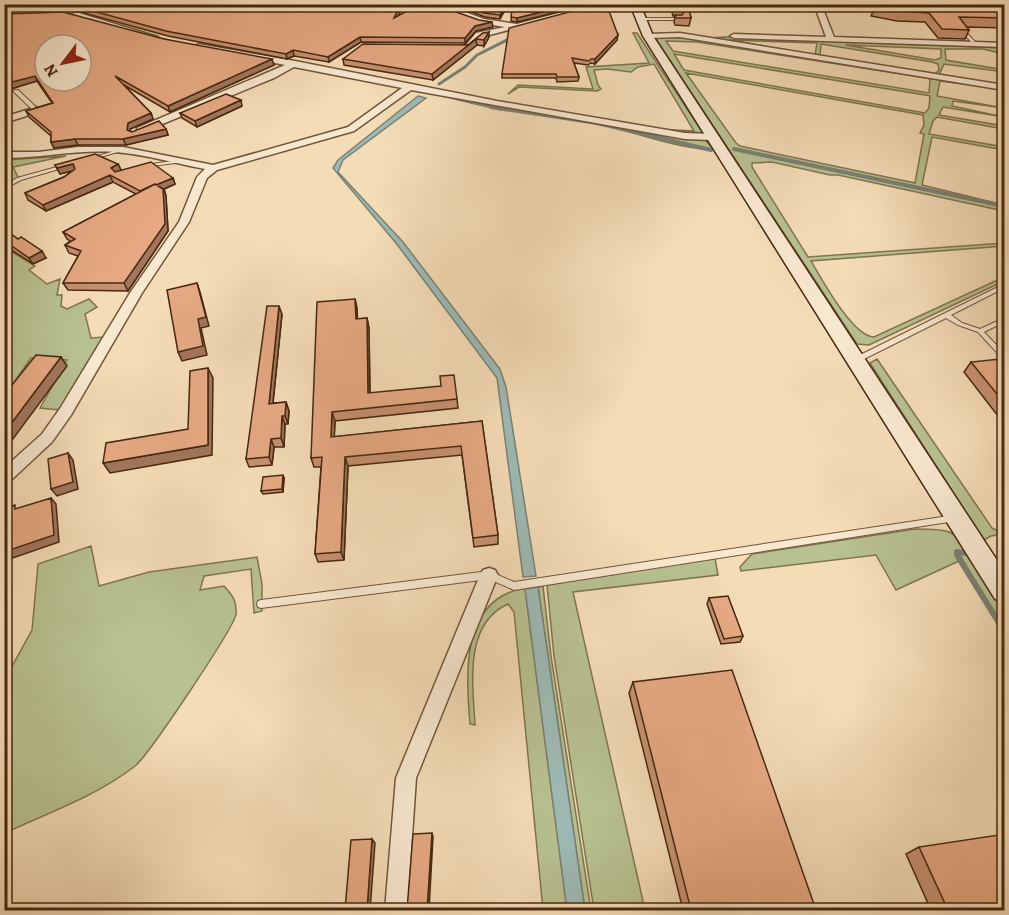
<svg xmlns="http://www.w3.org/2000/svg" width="1009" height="915" viewBox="0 0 1009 915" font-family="Alegreya,serif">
<rect width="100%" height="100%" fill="#f4dcb7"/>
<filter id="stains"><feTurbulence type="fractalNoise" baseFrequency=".00333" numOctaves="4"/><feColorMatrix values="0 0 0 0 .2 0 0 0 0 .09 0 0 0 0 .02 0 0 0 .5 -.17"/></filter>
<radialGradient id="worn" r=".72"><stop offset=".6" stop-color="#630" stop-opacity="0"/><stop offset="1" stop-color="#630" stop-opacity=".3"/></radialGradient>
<path fill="#b8c191" stroke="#807450" stroke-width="1.5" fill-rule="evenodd" d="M 633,33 L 637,33 L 703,133 L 658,129 L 694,131 L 654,64 L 638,67 L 631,72 L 607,69 L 594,70 L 598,85 L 601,89 L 597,91 L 519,87 L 508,94 L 518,85 L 593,89 L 586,67 L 649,63 Z
M 660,37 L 678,37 L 1004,89 L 940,81 L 937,96 L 1004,108 L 953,101 L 952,106 L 1004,117 L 943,107 L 939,115 L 1004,126 L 1004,129 L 937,117 L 933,121 L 929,134 L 1004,147 L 1004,150 L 932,137 L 922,185 L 1004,205 L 734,149 L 1004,207 L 1004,211 L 838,175 L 830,175 L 772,162 L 752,163 L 752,167 L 808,257 L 1004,243 L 1004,246 L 811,261 C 821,278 853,337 874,337 L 1004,277 L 1004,281 L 869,345 L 857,344 L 656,39 ZM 666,41 L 697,42 L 927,78 L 930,79 L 929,93 L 673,51 ZM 674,54 L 925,95 L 930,96 L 929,108 L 925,113 L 684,70 ZM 686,73 L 923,115 L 924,125 L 920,133 L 924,134 L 915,183 L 740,146 L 736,143 Z
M 725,37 L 1004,48 L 1004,54 L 983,49 L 945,49 L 946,60 L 1004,70 L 1004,72 L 944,64 L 939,75 L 1004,87 L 707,38 ZM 729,40 L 817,43 L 815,55 ZM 821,44 L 932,62 L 938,64 L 939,70 L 935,74 L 820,56 ZM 846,45 L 941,49 L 941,58 L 935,60 Z
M 437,93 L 705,140 L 714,150 C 670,148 626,128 583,120 C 534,111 484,110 437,93 Z
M 66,156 L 13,167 L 19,179 L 5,186 L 5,160 Z
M 12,252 L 35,266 L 29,270 L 47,284 L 60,279 L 57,295 L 62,295 L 61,306 L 67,309 L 89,299 L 97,307 L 85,314 L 91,338 L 104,337 L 60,410 L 40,408 L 67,360 L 31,358 L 5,395 L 5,256 Z
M 877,359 L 992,528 L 996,530 L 1004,528 L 1004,534 L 991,536 L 984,540 L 870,363 Z
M 915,529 C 942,530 954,526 968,552 L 956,551 L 959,561 L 896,590 L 876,555 L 741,571 L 740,567 L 752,554 Z
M 91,546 L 99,586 L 149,572 L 257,557 L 262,584 L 262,611 L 254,613 L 251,569 L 204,576 L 200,590 L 224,586 C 233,596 237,601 236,614 C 234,628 148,756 135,766 C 97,796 48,813 5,833 L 5,679 L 32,630 L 38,564 Z
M 959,554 L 969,554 L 1004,614 L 1004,629 Z
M 715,558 L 718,575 L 573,592 L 645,910 L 594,910 L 554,656 L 547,585 Z
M 543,586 L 551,656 L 591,910 L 585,910 L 538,587 Z
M 525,588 L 567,910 L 543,910 L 514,612 L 508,604 C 463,624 473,686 475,725 L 470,724 C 466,674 460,599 525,588 Z"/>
<path fill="#9ebab6" stroke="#7b8073" stroke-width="1.5" d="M 418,96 L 426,98 L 343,160 L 338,172 L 403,242 L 500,369 L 506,387 L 536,576 L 523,577 L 497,378 L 396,243 L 333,168 L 338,160 Z
M 538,587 L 585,910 L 567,910 L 525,589 Z"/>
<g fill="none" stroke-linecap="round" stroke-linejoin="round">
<path stroke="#7b8073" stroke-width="3" d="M 599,8 L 611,4
M 439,84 L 465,67 L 477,55 L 513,37
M 437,94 L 500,109"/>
<path stroke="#7b8073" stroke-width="4" d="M 491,107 L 597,123 L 711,150
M 734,149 L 1004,206"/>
<path stroke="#7b8073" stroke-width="6" d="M 968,553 L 957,552 L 957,555 L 1004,631"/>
<g stroke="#725539" stroke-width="2">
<path id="service" d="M 68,4 L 71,4 L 73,7 L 66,14 L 64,13 L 69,7 Z
M 464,4 L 468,4 L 457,12 L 455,12 L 455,10 Z
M 638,18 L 680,18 L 682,19 L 680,20 L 639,20 Z
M 963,31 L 965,31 L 976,43 L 976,45 L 974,45 L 963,33 Z
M 14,90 L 18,90 L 38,109 L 38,111 L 34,111 L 14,92 Z
M 121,149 L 125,150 L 93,159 L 91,158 Z
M 180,160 L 182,161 L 182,162 L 145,167 L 143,166 L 145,165 Z
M 64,165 L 66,166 L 66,167 L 21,180 L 4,189 L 4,186 L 17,178 Z
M 1004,284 L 1004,288 L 951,315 L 962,323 L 980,329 L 1004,318 L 1004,322 L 984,332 L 1004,353 L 1004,358 L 1002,358 L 978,332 L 958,325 L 946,318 L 858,362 L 856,362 L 853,360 L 854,358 Z
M 955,515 L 958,516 L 959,518 L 958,520 L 955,521 L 514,590 L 489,579 L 261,608 L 258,607 L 257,604 L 258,601 L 261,600 L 489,571 L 514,582 Z"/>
</g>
<g stroke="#725539" stroke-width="3">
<path id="minor" d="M 420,4 L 451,7 L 484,19 L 517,24 L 593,4 L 607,4 L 482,37 L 468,49 L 456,47 L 466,45 L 476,33 L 505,27 L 480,23 L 449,11 Z
M 814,4 L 821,4 L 834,37 L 1004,43 L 1004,47 L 734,38 L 730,36 L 734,34 L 826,37 Z
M 73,13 L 79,13 L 158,37 L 151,39 L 73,17 Z
M 680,33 L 1004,85 L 1004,90 L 680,37 L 648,38 L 644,36 L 648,34 Z
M 198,44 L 295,61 L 497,101 L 685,133 L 712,134 L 717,137 L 712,140 L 685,139 L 411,90 L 354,131 L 217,170 L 207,178 L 189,222 L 142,293 L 71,415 L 52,442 L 9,482 L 4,484 L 4,468 L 42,434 L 61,407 L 130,293 L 179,222 L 197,177 L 205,169 C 178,164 151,156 124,153 C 85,148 44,158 4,158 L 4,152 L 39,152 L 78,147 L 123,147 L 213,165 L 348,127 L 402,88 L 294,67 L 274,78 L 143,132 L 137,132 L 137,128 L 285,65 L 201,48 L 198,48 Z
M 36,107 L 40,110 L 39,112 L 4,123 L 4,117 Z
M 489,568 L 495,570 L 498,575 L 416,778 L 407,910 L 385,910 L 396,778 L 480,575 L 483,570 Z"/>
</g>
<g stroke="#47280f" stroke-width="3">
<path id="secondary" d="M 630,4 L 640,4 L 653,36 L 1004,571 L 1004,602 L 995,599 L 643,36 Z"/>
</g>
<use href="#service" fill="#f8e8d0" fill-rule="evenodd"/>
<use href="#minor" fill="#f8e8d0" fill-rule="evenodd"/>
<use href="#secondary" fill="#f8e8d0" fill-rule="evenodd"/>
</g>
<path fill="#c69171" stroke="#47280f" stroke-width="1.5" d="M 37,4 L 66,4 L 65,9 L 39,10 Z
M 239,4 L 404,4 L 398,16 L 493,27 L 476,31 L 465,43 L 361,42 L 329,62 L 294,56 L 287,59 L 168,36 L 73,10 L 71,5 L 237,6 Z
M 465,4 L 508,4 L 500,19 L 485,17 L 464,9 L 464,6 Z
M 513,4 L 589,4 L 517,22 L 511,21 Z
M 670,4 L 688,4 L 691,18 L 689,26 L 675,25 L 674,22 L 675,16 L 673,16 Z
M 1005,4 L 1005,28 L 967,27 L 969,30 L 965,39 L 938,38 L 925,22 L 897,21 L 871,16 L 875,7 Z
M 604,11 L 617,40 L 595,64 L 591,63 L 588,65 L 574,63 L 579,77 L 578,81 L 557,82 L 556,78 L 502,78 L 502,74 Z
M 4,14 L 164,39 L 274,65 L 170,112 L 124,85 L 151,113 L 153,119 L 130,129 L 130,131 L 132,132 L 166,129 L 168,135 L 126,145 L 78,145 L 54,148 L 51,142 L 51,136 L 29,117 L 26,111 L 52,103 L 37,81 L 4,91 Z
M 483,33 L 489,37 L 484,46 L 477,45 L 433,80 L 344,65 L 343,59 L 468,45 Z
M 242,106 L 197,127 L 182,118 L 180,113 Z
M 118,164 L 121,170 L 173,178 L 175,184 L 164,189 L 166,196 L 168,231 L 128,291 L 68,290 L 63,283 L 78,256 L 69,253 L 65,245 L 70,241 L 67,239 L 63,232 L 136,194 L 113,182 L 46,211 L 28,200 L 25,193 L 64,177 L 72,171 L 60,174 L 55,165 Z
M 4,229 L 18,239 L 46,258 L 33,264 L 13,251 L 4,255 Z
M 355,299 L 357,308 L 357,319 L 367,318 L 369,328 L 370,393 L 457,399 L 458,408 L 335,421 L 334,437 L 482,421 L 498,535 L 498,544 L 474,547 L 462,455 L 348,466 L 344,560 L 318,562 L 315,554 L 321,467 L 314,467 L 311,458 Z
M 282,314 L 273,403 L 286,402 L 289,411 L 288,424 L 285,424 L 284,447 L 274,447 L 272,465 L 249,467 L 246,459 Z
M 971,362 L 1005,365 L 1005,425 L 964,372 Z
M 284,478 L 283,492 L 263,494 L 261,491 Z
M 709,598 L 743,636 L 740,642 L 721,644 L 707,604 Z
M 633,682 L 816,910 L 683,910 L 629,693 Z
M 919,847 L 1005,910 L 931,910 L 906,854 Z"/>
<path fill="#a1765c" stroke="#47280f" stroke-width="1.5" d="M 401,4 L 404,4 L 395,23 L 394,18 Z
M 506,4 L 508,4 L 500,19 L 500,15 Z
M 573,4 L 589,4 L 517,22 L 517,18 Z
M 492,22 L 493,27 L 476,31 L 465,43 L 465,38 L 475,26 Z
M 489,32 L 489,37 L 484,46 L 484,40 Z
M 618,35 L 617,40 L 595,64 L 595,59 Z
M 360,37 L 361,42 L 329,62 L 328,57 Z
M 476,39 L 477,45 L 433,80 L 432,74 Z
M 293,50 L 294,56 L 287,59 L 286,54 Z
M 272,59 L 274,65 L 170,112 L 168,106 Z
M 35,76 L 37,81 L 4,91 L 4,84 Z
M 241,100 L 242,106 L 197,127 L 195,121 Z
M 151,113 L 153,119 L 130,129 L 129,136 L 127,130 L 128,123 Z
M 166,129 L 168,135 L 126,145 L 123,139 Z
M 75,139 L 78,145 L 54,148 L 51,142 Z
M 73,164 L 76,170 L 60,174 L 57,168 Z
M 118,164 L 121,170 L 114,174 L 111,168 Z
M 110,175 L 113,182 L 46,211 L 43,205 Z
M 173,178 L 175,184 L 164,189 L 166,196 L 168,231 L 128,291 L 124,283 L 140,191 Z
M 9,244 L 13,251 L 4,255 L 4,246 Z
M 42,251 L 46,258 L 33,264 L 29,258 Z
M 197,283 L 200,292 L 209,326 L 201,328 L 207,355 L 182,361 L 178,352 L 198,319 Z
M 355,299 L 357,308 L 358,328 L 356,319 Z
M 279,306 L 282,314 L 272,412 L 269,404 Z
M 367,318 L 369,328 L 370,402 L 368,393 Z
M 61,357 L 67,366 L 4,451 L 4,433 Z
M 208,368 L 213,378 L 212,455 L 110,473 L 103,463 L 208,445 Z
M 286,402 L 289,411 L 288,424 L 285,416 Z
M 332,412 L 335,421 L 334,446 L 331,437 Z
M 282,416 L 285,424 L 284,447 L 281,438 Z
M 271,439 L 274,447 L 272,465 L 269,457 Z
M 68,453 L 73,460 L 78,489 L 57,496 L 51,489 Z
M 345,457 L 348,466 L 344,560 L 341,552 Z
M 283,475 L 284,478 L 283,492 L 282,489 Z
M 51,498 L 56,504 L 59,542 L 4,561 L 4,552 Z
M 432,833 L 433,837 L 429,910 L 427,910 Z
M 372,839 L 375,843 L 370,910 L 367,910 Z"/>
<path fill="#e6a983" stroke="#47280f" stroke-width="1.5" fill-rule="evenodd" d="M 71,4 L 227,4 L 237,6 L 239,4 L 401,4 L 394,18 L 409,10 L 429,11 L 439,6 L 479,20 L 492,22 L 475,26 L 465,38 L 360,37 L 328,57 L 293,50 L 286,54 L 166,31 L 71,5 Z
M 465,4 L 506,4 L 500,15 L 484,13 L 464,6 Z
M 513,4 L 573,4 L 517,18 L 511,17 Z
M 599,4 L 602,4 L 604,11 L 609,11 L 618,35 L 595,59 L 591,59 L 589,61 L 572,58 L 579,77 L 557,77 L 556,74 L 502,74 L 509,28 Z
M 673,4 L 688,4 L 691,18 L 676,18 L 675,15 L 682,15 L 685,11 L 674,8 Z
M 882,4 L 1005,4 L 1005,18 L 959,17 L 969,30 L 942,29 L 929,13 L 900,11 L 875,7 Z
M 63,12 L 164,39 L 272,59 L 168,106 L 115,76 L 151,113 L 128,123 L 127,130 L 132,132 L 159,121 L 166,129 L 123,139 L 75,139 L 51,142 L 51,132 L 26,111 L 53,103 L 35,76 L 4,84 L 4,14 ZM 45,45 L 81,45 L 81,81 L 45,81 Z
M 489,32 L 484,40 L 476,39 L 432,74 L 343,59 L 363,44 L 468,45 L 483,33 Z
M 226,94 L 241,100 L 195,121 L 180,113 Z
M 95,154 L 118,164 L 111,168 L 115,172 L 151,162 L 173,178 L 156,185 L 155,184 L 140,191 L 110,175 L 43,205 L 25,193 L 64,177 L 75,169 L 73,164 L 57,168 L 55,165 Z
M 155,184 L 163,189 L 165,224 L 124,283 L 63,283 L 81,251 L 65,245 L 75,239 L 63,232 Z
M 4,229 L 18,239 L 21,237 L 42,251 L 29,258 L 9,244 L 4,246 Z
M 197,283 L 206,317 L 198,319 L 203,346 L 178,352 L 167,290 Z
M 355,299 L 356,319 L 367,318 L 368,393 L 441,386 L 440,376 L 454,375 L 457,399 L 332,412 L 331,437 L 482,421 L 498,535 L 473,538 L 461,446 L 345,457 L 341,552 L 315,554 L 322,457 L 311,458 L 317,302 Z
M 267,306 L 279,306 L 269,404 L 286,402 L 285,416 L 282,416 L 281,438 L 271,439 L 269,457 L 246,459 Z
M 36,355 L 61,357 L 4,433 L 4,395 Z
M 1000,359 L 1005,365 L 1005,404 L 971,362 Z
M 208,368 L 208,445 L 103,463 L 106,443 L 188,429 L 190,371 Z
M 68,453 L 73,482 L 51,489 L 48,459 Z
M 283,475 L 282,489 L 261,491 L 263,477 Z
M 51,498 L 54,535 L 4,552 L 4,508 L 15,505 L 15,509 Z
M 728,596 L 743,636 L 724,639 L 709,598 Z
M 732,670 L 816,910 L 691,910 L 633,682 Z
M 432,833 L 427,910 L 407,910 L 413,834 Z
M 1005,834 L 1005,910 L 948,910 L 919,847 Z
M 372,839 L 367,910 L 345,910 L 351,840 Z"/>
<rect width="1009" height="915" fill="none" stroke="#f4dcb7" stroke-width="24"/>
<rect x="6" y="6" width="997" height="903" fill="none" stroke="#47280f" stroke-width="3"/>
<rect x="12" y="12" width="985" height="891" fill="none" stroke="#47280f" stroke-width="1.5"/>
<g transform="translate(63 63) rotate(238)"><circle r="28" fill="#f8e8d0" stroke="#b19b83" stroke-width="1.5"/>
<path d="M0-4.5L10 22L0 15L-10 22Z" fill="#8f2418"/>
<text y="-9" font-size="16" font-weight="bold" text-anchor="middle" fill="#47280f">N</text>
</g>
<rect width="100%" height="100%" filter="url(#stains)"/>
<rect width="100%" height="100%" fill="url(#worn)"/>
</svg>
